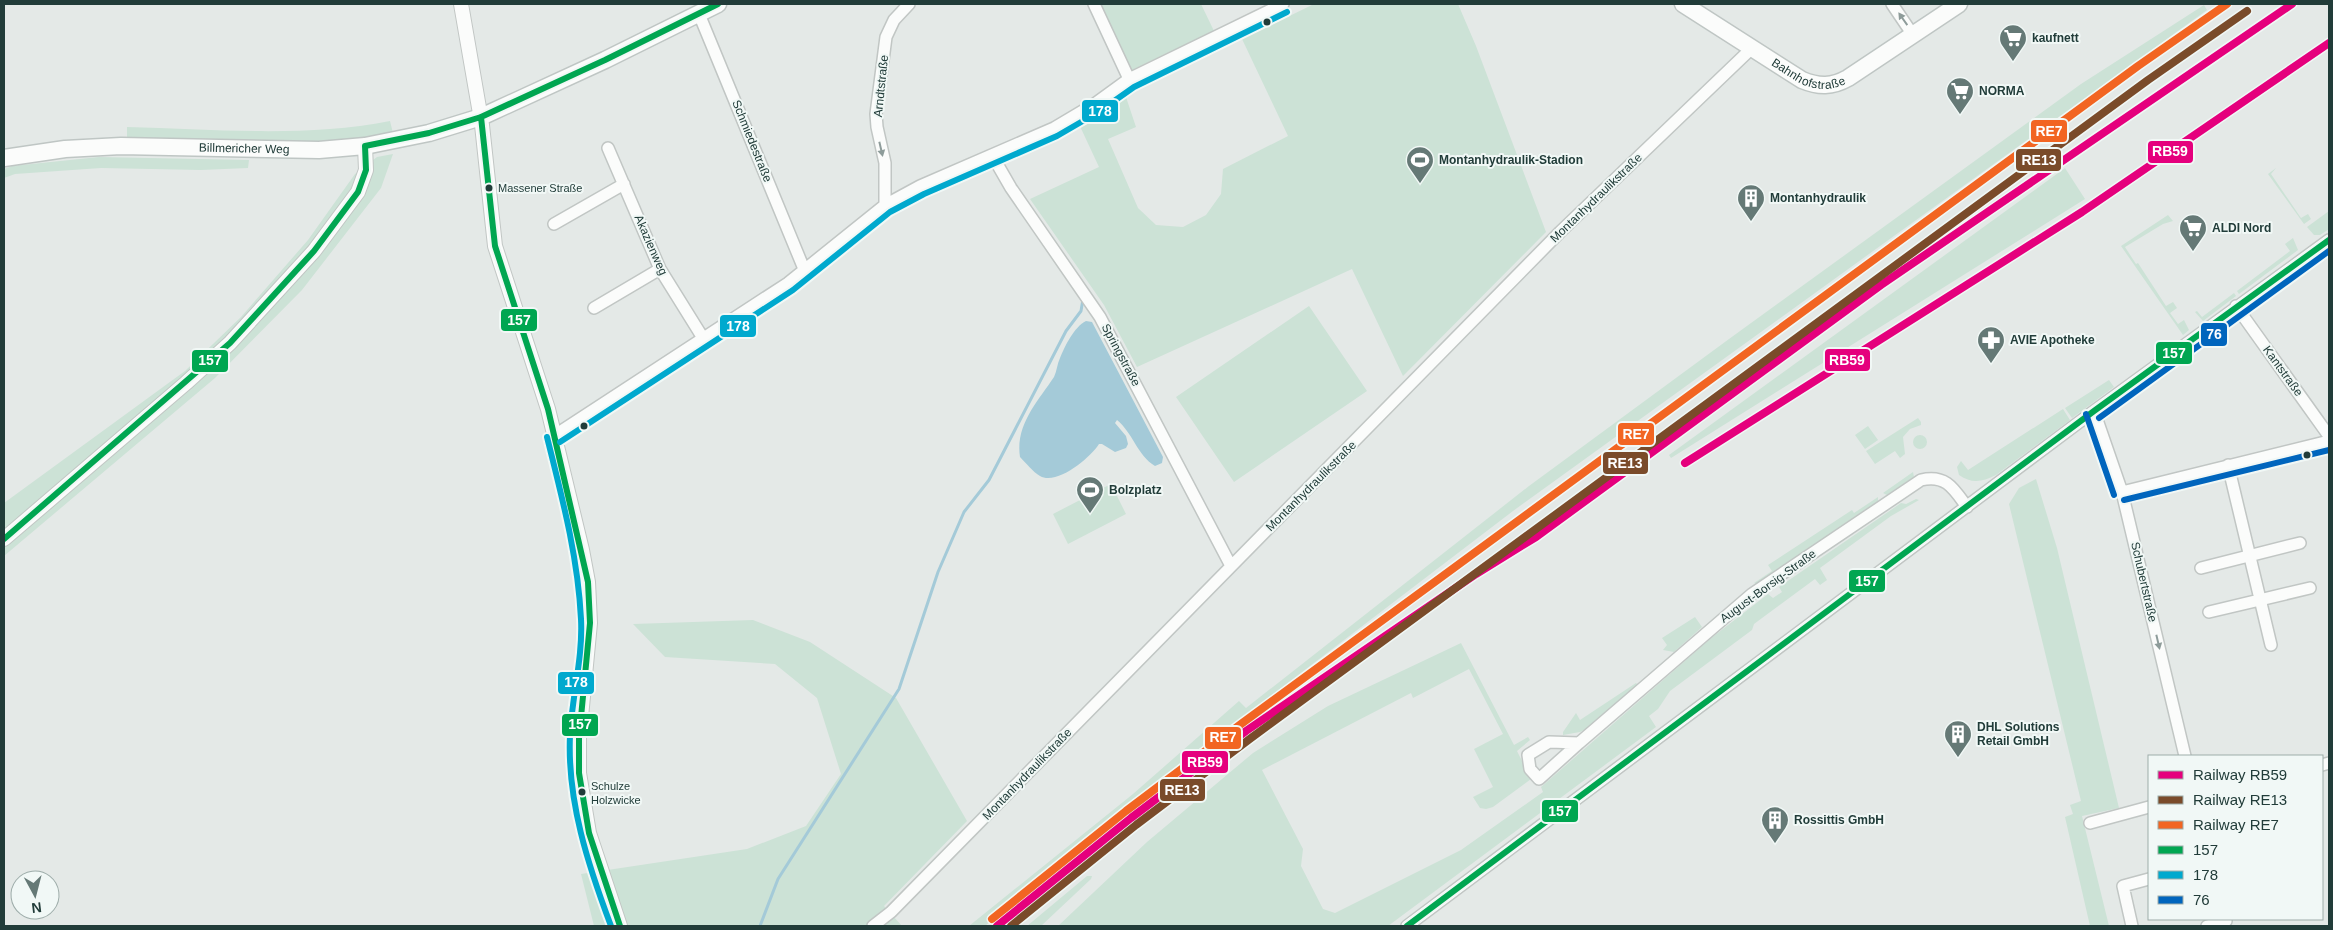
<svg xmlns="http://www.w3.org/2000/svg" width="2333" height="930" viewBox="0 0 2333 930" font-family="Arial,sans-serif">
<rect width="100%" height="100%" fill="#e4e9e7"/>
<path fill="#cce2d6" d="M 1099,4 L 1201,4 L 1214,31 L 1130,71 Z
M 1314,4 L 1458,4 L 1476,46 L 1546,232 L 1403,376 L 1352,269 L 1137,367 L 1104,305 L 1030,199 L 1099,167 L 1078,122 L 1125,94 L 1136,127 L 1108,139 L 1138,208 L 1156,225 L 1183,227 L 1206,215 L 1221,194 L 1223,169 L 1288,136 L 1242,39 Z
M 2204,5 L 2207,10 L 1513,511 L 1242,718 L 1180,763 L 985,926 L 969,926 L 1133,794 L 1239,701 L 1246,708 L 1529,486 L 1729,339 L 2081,84 Z
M 390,121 L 393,133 L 346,141 L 274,145 L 127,140 L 127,127 C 214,129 304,138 390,121 Z
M 393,154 L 381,188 L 302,290 L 215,378 L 4,556 L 4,503 L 185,371 L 241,317 L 308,240 L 355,174 L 377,157 Z
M 99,157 L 249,160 L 248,168 L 201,170 L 101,168 L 15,174 L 4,178 L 4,169 L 12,166 Z
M 2065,168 L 2085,199 L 1671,458 L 1669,455 Z
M 2276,168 L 2271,174 L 2301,218 L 2308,214 L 2311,219 L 2304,224 L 2268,174 Z
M 2329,211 L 2329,229 L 2320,235 L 2314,235 L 2307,227 Z
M 2168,215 L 2173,221 L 2163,224 L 2125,247 L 2136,264 L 2138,263 L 2166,306 L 2173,302 L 2177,308 L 2170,313 L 2178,324 L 2184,320 L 2189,330 L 2183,335 L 2121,246 Z
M 2293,238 L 2298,250 L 2239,294 L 2237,291 L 2290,251 L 2285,244 Z
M 2234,293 L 2236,296 L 2203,321 L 2195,312 L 2197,311 L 2202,317 Z
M 1309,306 L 1367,391 L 1234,482 L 1176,397 Z
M 2109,380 L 2114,387 L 2072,418 L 2065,408 Z
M 2063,409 L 2070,420 L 1996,475 C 1982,482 1972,484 1959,475 L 1957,467 L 1961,461 L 1968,470 Z
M 1918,418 L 1921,422 L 1921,425 L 1910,429 L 1903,437 L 1905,454 L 1900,458 L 1895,451 L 1875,464 L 1866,451 Z
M 1868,426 L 1878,440 L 1865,449 L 1855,435 Z
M1913 442a7 7 0 1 1 14 0a7 7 0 1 1-14 0Z
M 1913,472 L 1914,477 L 1887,495 L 1883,493 Z
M 2036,479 L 2057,548 L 2119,808 L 2082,816 L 2109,926 L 2090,926 L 2065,817 L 2073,814 L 2070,805 L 2081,801 L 2009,504 L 2019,488 Z
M 1111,484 L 1126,514 L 1068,544 L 1053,514 Z
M 1878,497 L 1878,501 L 1757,584 L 1754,583 L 1772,571 L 1768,565 L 1852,510 L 1854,513 Z
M 1916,499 L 1919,500 L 1891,516 L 1820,568 L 1827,580 L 1820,585 L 1815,579 L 1754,624 L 1752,630 L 1670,691 L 1658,709 L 1649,716 L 1656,727 L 1388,926 L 1058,926 L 1147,842 L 1253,753 L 1328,706 L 1461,643 L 1514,745 L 1528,737 L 1530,740 L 1517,751 L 1531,779 L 1493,807 L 1486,809 L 1480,808 L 1473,797 L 1493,787 L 1474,749 L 1503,734 L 1469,669 L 1413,698 L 1411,693 L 1262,770 L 1303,849 L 1301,866 L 1323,909 L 1335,913 L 1461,850 L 1543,792 L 1541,787 L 1710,639 L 1768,594 L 1773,598 L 1782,592 L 1779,587 L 1901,503 L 1906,504 Z
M 1695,617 L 1702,627 L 1674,652 L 1663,650 L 1667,645 L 1662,638 Z
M 753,620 L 810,642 L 896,698 L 967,821 L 884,906 L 902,926 L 594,926 L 581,874 L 747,849 L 806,826 L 841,774 L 817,698 L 775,664 L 665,657 L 633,624 Z
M 1636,683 L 1638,685 L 1588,728 L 1580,732 L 1563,735 L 1563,732 L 1576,713 L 1580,720 Z
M 1087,876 L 1092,876 L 1091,879 L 1041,926 L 1027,926 Z"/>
<path fill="#a4cad8" d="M 1086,321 L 1092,322 L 1163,457 L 1162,463 L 1155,466 C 1137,455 1133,433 1117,420 L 1115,423 L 1126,436 L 1128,444 L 1126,448 L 1115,452 L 1102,444 L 1099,444 C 1091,457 1057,486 1040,476 C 1033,472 1026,463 1020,457 C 1015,425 1038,401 1054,377 C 1057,371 1057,364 1060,358 C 1065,346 1074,327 1086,321 Z"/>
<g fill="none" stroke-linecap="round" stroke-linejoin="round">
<path stroke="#a4cad8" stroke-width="3" d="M 760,926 L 778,879 L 899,689 L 938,572 L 964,512 L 989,480 L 1066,331 L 1081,311 L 1083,299"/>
<g stroke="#c1c6c4" stroke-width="14">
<path id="minor" d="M 1094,4 L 1129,79
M 1892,4 L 1913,35
M 699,14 L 804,269
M 608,148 L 660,269 L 703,338
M 992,155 L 1011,188 L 1100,317 L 1231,566
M 885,205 L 885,163 L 877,127 L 876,114 L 886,37 L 894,20 L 909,4
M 554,224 L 624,184
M 2236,306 L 2329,436
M 594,308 L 660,269
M 2094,411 L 2122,492 L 2185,756
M 555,435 L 788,283 L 885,205 L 920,186 L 1054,128 L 1096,103 L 1129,79 L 1283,4
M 2228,465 L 2271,645
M 2122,492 L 2329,441
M 2201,568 L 2300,543
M 2209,612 L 2310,588
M 1579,743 L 1539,779 L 1530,769 L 1528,755 L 1549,742 L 1579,743 L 1752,594 L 1921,480 C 1946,474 1954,489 1967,507
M 2322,765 L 2329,763
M 2090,823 L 2149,807
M 873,926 L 891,912 L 1560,232 L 1752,48
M 1407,926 L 2094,411 L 2329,240
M 2132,926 L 2123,886 L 2149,879
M 2207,926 L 2226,921"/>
</g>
<g stroke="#c1c6c4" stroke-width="16">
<path id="tertiary" d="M 461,4 L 482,125 L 495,246 L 548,409 L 582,550 L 588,582 L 590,623 L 579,738 L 579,773 L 589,833 L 620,926
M 4,539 L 186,383 L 230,343 L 314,251 L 358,192 L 366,170 L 365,146"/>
</g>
<g stroke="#bfc6c4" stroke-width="19">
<g id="secondary">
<path id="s1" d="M 1683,4 L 1802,80 C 1819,87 1832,87 1848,78 L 1959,4"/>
<path id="s2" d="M 4,158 L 65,149 L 121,146 L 319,150 L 365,146 L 429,133 L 481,117 L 605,60 L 718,4"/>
</g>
</g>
<use href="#minor" stroke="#fbfcfb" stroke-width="11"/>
<use href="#tertiary" stroke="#fbfcfb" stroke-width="14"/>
<use href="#secondary" stroke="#fbfcfb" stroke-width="16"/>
<g stroke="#f1f8f6" stroke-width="10">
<path id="bus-1" d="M 481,117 L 495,246 L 548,409 L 588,582 L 590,623 L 579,738 L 579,773 L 589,833 L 620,926
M 365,146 L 429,133 L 481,117 L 605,60 L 718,4
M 4,539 L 230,343 L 314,251 L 358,192 L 366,170 L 365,146
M 1407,926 L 2094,411 L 2329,240"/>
</g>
<g stroke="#f1f8f6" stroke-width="10">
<path id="bus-2" d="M 547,437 C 562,497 578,557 581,619 C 583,658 572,696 570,735 C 567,801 588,865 611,926
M 560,442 L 793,290 L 890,212 L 924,194 L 1057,136 L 1100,111 L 1134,87 L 1287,12"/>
</g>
<g stroke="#f1f8f6" stroke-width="10">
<path id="bus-3" d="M 2086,414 L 2114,495
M 2099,418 L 2329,251
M 2124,500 L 2329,450"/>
</g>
<use href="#bus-1" stroke="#00a651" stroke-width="6"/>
<use href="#bus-2" stroke="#00a9ce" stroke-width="6"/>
<use href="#bus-3" stroke="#0065bd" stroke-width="6"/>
<g stroke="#f1f8f6" stroke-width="11">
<path id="rail-1" d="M 1685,463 L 2082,212 L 2329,43
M 997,926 L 1131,818 L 1246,731 L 1476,574 L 1536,537 L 1881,285 L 2292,4"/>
</g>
<g stroke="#f1f8f6" stroke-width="11">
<path id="rail-2" d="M 1011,926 L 1136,825 L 1251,738 L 2148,80 L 2247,11"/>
</g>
<g stroke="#f1f8f6" stroke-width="11">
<path id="rail-3" d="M 992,919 L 1126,811 L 1241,724 L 2138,66 L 2227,4"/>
</g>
<use href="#rail-1" stroke="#e5007d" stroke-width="8"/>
<use href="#rail-2" stroke="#7a4b2a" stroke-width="8"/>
<use href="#rail-3" stroke="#f26522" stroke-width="8"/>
</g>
<defs><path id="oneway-solid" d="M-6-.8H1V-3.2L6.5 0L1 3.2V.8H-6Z" transform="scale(1.25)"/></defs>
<g fill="#8e9c9a">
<use href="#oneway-solid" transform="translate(1903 19) rotate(-125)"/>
<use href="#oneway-solid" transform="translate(881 149) rotate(77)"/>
<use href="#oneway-solid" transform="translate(2158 642) rotate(77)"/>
</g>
<defs>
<g id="supermarket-pin" transform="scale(1.4375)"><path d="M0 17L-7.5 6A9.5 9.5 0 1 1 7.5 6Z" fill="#657976" stroke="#f1f8f6"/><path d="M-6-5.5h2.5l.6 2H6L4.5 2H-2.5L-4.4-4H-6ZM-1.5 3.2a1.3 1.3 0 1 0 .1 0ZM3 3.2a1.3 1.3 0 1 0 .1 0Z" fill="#fff"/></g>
<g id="stadium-pin" transform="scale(1.4375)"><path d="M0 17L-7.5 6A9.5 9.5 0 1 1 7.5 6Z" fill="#657976" stroke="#f1f8f6"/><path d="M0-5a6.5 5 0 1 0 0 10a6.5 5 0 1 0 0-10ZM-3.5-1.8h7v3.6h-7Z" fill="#fff"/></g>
<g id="building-pin" transform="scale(1.4375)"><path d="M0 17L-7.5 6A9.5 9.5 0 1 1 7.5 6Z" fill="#657976" stroke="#f1f8f6"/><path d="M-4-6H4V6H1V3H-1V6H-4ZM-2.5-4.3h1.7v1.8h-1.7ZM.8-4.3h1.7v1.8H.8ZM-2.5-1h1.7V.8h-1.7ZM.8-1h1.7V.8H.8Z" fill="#fff"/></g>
<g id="pharmacy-pin" transform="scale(1.4375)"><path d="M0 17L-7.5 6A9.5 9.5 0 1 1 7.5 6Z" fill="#657976" stroke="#f1f8f6"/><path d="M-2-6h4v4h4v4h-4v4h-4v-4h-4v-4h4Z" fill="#fff"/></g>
</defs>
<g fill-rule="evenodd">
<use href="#supermarket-pin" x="2013" y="38"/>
<use href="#supermarket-pin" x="1960" y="91"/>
<use href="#stadium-pin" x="1420" y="160"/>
<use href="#building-pin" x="1751" y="198"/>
<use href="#supermarket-pin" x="2193" y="228"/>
<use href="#pharmacy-pin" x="1991" y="340"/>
<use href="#stadium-pin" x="1090" y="490"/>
<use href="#building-pin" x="1958" y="734"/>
<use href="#building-pin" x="1775" y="820"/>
</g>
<g fill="#213c39" stroke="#f1f8f6" stroke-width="2">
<circle cx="1267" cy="22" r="4.5"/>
<circle cx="489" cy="188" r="4.5"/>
<circle cx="584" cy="426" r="4.5"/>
<circle cx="2307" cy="455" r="4.5"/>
<circle cx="582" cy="792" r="4.5"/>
</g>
<g text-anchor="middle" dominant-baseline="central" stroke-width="4" stroke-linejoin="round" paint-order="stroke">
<g font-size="11" fill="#213c39" stroke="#f1f8f6" text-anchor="start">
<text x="498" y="188">Massener Straße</text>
<text x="591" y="786">Schulze<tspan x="591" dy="14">Holzwicke</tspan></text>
</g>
<g font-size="12" font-weight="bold" fill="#213c39" stroke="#f1f8f6" text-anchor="start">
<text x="2032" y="38">kaufnett</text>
<text x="1979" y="91">NORMA</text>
<text x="1439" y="160">Montanhydraulik-Stadion</text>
<text x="1770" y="198">Montanhydraulik</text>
<text x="2212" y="228">ALDI Nord</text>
<text x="2010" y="340">AVIE Apotheke</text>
<text x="1109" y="490">Bolzplatz</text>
<text x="1977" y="727">DHL Solutions<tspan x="1977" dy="14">Retail GmbH</tspan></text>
<text x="1794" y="820">Rossittis GmbH</text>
</g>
<g font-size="12" fill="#213c39" stroke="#f1f8f6">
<text stroke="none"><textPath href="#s1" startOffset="146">Bahnhofstraße</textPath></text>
<text transform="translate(881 86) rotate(-84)">Arndtstraße</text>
<text transform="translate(752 141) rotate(68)">Schmiedestraße</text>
<text stroke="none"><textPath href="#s2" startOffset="241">Billmericher Weg</textPath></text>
<text transform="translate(1596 198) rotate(-44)">Montanhydraulikstraße</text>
<text transform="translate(651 245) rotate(66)">Akazienweg</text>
<text transform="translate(1121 355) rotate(62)">Springstraße</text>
<text transform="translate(2283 371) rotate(54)">Kantstraße</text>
<text transform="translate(1311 486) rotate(-45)">Montanhydraulikstraße</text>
<text transform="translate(2144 582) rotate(77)">Schubertstraße</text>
<text transform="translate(1768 586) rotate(-36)">August-Borsig-Straße</text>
<text transform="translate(1027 774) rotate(-46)">Montanhydraulikstraße</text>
</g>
</g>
<g stroke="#f1f8f6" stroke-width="2">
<rect x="1081" y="99" width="38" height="24" rx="5" fill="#00a9ce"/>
<rect x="2030" y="119" width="38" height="24" rx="5" fill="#f26522"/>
<rect x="2147" y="140" width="47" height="24" rx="5" fill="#e5007d"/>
<rect x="2015" y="148" width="47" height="24" rx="5" fill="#7a4b2a"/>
<rect x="500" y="308" width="38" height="24" rx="5" fill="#00a651"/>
<rect x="719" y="314" width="38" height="24" rx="5" fill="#00a9ce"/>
<rect x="2200" y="322" width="28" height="25" rx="5" fill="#0065bd"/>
<rect x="2155" y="341" width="38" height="24" rx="5" fill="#00a651"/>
<rect x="1824" y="348" width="47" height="24" rx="5" fill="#e5007d"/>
<rect x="191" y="349" width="38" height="24" rx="5" fill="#00a651"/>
<rect x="1617" y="422" width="38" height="24" rx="5" fill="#f26522"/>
<rect x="1602" y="451" width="47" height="24" rx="5" fill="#7a4b2a"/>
<rect x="1848" y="569" width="38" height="24" rx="5" fill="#00a651"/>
<rect x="557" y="671" width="38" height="24" rx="5" fill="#00a9ce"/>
<rect x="561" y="713" width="38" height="24" rx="5" fill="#00a651"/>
<rect x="1204" y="726" width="38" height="24" rx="5" fill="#f26522"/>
<rect x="1181" y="750" width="48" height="24" rx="5" fill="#e5007d"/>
<rect x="1159" y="778" width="47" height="24" rx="5" fill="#7a4b2a"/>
<rect x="1541" y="799" width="38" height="24" rx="5" fill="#00a651"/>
</g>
<g font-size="14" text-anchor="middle" font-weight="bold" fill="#fff">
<text x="1100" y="116">178</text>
<text x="2049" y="136">RE7</text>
<text x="2170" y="156">RB59</text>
<text x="2039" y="165">RE13</text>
<text x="519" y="325">157</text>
<text x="738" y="331">178</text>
<text x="2214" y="339">76</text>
<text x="2174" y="358">157</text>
<text x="1847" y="365">RB59</text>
<text x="210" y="365">157</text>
<text x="1636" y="439">RE7</text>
<text x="1625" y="468">RE13</text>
<text x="1867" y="586">157</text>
<text x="576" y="687">178</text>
<text x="580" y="729">157</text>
<text x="1223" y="742">RE7</text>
<text x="1205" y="767">RB59</text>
<text x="1182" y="795">RE13</text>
<text x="1560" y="816">157</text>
</g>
<rect width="2333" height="930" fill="none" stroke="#213c39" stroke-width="10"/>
<rect x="2148" y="755" width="175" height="165" fill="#f1f8f6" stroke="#9eadaa"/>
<rect x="2158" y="771" width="25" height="8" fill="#e5007d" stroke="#9eadaa"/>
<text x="2193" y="780" font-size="15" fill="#213c39">Railway RB59</text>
<rect x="2158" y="796" width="25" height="8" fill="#7a4b2a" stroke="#9eadaa"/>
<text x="2193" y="805" font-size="15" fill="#213c39">Railway RE13</text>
<rect x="2158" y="821" width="25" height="8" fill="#f26522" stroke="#9eadaa"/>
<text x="2193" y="830" font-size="15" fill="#213c39">Railway RE7</text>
<rect x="2158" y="846" width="25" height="8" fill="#00a651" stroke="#9eadaa"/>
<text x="2193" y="855" font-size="15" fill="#213c39">157</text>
<rect x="2158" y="871" width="25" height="8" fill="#00a9ce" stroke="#9eadaa"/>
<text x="2193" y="880" font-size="15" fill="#213c39">178</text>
<rect x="2158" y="896" width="25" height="8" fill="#0065bd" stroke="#9eadaa"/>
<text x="2193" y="905" font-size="15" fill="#213c39">76</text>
<g transform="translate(35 895) rotate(173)"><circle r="24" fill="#f1f8f6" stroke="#9eadaa"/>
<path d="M0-4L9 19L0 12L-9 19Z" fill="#657976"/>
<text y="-8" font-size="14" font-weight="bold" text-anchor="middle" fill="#213c39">N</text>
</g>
</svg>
